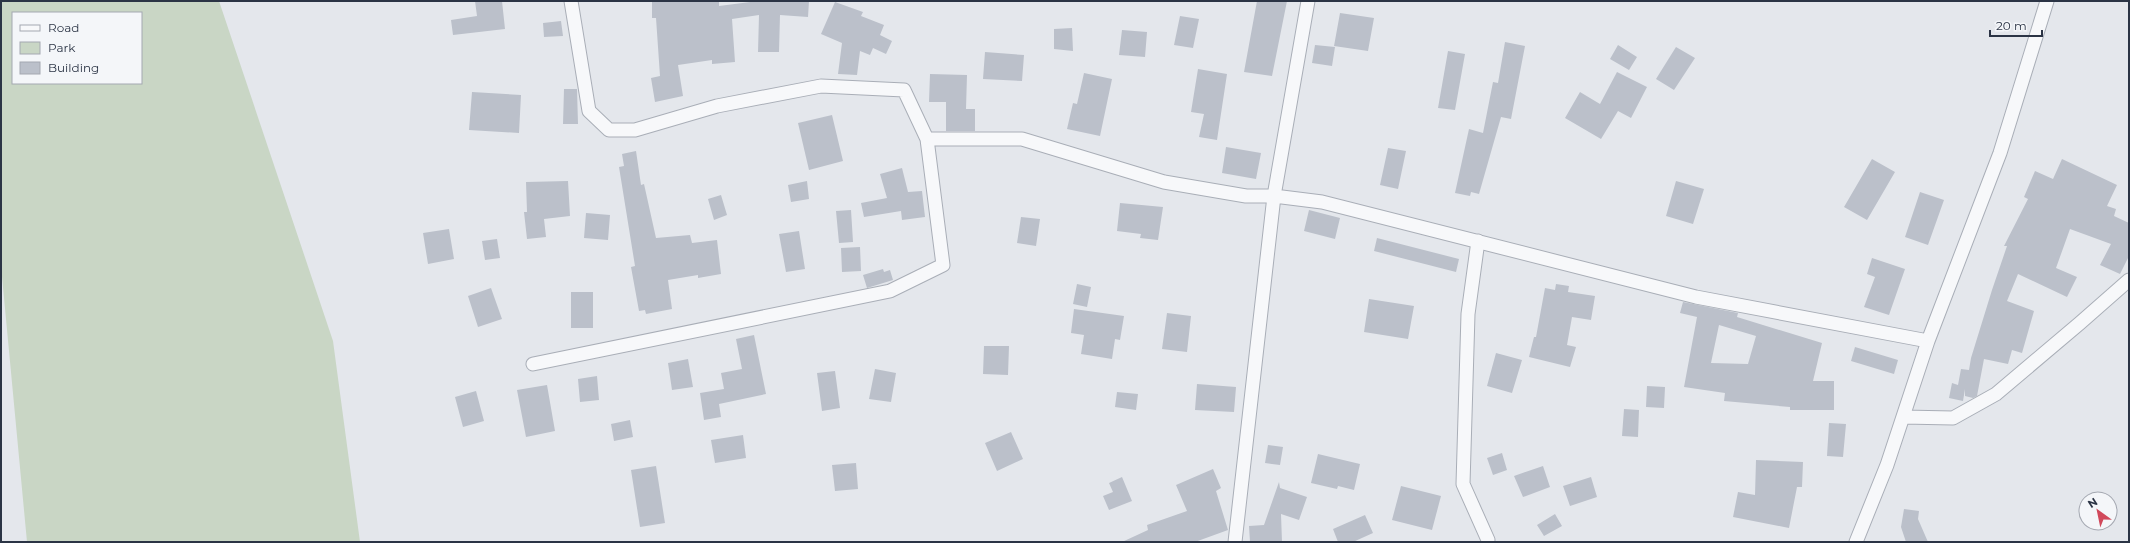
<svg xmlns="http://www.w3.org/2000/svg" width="2130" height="543" viewBox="0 0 2130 543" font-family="Montserrat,sans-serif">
<rect width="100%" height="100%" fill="#e4e7ec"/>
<path fill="#c9d6c5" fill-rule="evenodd" d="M 1,1 L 219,1 L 333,341 L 360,542 L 27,542 L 1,266 ZM 13,13 L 141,13 L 141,83 L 13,83 Z"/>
<path fill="#bbc0ca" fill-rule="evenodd" d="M 475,1 L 502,1 L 505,29 L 453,35 L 451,20 L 477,16 Z
M 652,1 L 719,1 L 719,6 L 758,1 L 809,1 L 808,17 L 780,15 L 779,52 L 758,52 L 759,15 L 732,19 L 735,62 L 712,64 L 712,60 L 678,65 L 683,96 L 655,102 L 651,78 L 660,76 L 656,18 L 652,18 Z
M 1257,1 L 1287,1 L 1272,76 L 1244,72 Z
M 835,2 L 863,12 L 861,16 L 884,25 L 880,35 L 892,41 L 886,54 L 873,48 L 870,55 L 860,51 L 857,75 L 838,74 L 842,43 L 821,34 Z
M 1340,13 L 1374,18 L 1368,51 L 1334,46 Z
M 1180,16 L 1199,19 L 1193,48 L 1174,45 Z
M 561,21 L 563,36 L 544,37 L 543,23 Z
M 1072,28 L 1073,51 L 1054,49 L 1054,29 Z
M 1122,30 L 1147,32 L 1145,57 L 1119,55 Z
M 1505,42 L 1525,46 L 1511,119 L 1501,117 L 1479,194 L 1471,192 L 1470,196 L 1455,193 L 1469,129 L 1483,133 L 1493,82 L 1498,83 Z
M 1315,45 L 1335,47 L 1332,66 L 1312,63 Z
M 1618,45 L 1637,57 L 1629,70 L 1610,59 Z
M 1676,47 L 1695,58 L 1674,90 L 1656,79 Z
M 1448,51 L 1465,54 L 1455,110 L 1438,108 Z
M 985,52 L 1024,55 L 1022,81 L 983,79 Z
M 1198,69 L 1227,74 L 1217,140 L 1199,137 L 1204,114 L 1191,112 Z
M 1617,72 L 1647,87 L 1631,118 L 1618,111 L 1601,139 L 1565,118 L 1580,92 L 1600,104 Z
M 1084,73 L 1112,79 L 1100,136 L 1067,129 L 1073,103 L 1077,104 Z
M 930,74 L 967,75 L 966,109 L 975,109 L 975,131 L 946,131 L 946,102 L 929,102 Z
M 564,89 L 577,89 L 578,124 L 563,124 Z
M 472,92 L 521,95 L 519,133 L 469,130 Z
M 832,115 L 843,161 L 809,170 L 798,123 Z
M 1226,147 L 1261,153 L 1256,179 L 1222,173 Z
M 1388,148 L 1406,151 L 1398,189 L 1380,185 Z
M 636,151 L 641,185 L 644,184 L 656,238 L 690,235 L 692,243 L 717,240 L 721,274 L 698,278 L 698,275 L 668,280 L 672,309 L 646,314 L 645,310 L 639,311 L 631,267 L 635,266 L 619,167 L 624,166 L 622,154 Z
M 1872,159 L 1895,172 L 1867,220 L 1844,207 Z
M 2062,159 L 2117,185 L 2107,206 L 2116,209 L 2114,216 L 2129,223 L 2129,256 L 2120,274 L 2100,265 L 2111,244 L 2070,229 L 2056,268 L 2077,277 L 2067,297 L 2018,274 L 2007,301 L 2034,311 L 2022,353 L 2012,350 L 2008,364 L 1984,359 L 1977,396 L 1973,398 L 1965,396 L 1965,389 L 1963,401 L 1949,398 L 1952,383 L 1958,385 L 1961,369 L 1969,370 L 1971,358 L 1992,290 L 2007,246 L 2004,246 L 2028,199 L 2024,197 L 2035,171 L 2053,179 Z
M 902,168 L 908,192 L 922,191 L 925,217 L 902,220 L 901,211 L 864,217 L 861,203 L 887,198 L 880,174 Z
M 568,181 L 570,216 L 544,219 L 546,237 L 527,239 L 524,212 L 527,212 L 526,182 Z
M 807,181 L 809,199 L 791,202 L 788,185 Z
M 1676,181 L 1704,189 L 1693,224 L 1666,216 Z
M 1920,192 L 1944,200 L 1928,245 L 1905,237 Z
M 721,195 L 727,215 L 714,220 L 708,199 Z
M 1120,203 L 1163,207 L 1158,240 L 1140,238 L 1141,234 L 1117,231 Z
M 851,210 L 853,242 L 839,243 L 836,211 Z
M 1309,210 L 1340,218 L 1335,239 L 1304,231 Z
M 586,213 L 610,215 L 608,240 L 584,238 Z
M 1021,217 L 1040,219 L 1036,246 L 1017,243 Z
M 449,229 L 454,259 L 428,264 L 423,233 Z
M 799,231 L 805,269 L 786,272 L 779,234 Z
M 1377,238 L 1459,259 L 1456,272 L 1374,251 Z
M 497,239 L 500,258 L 485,260 L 482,241 Z
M 860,247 L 861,271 L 842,272 L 841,248 Z
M 1872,258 L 1905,269 L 1889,315 L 1864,307 L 1875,277 L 1867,274 Z
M 883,269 L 884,272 L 890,270 L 893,280 L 867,288 L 863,275 Z
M 1077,284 L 1091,287 L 1087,307 L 1073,304 Z
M 1556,284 L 1569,286 L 1568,292 L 1595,296 L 1591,320 L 1572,317 L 1567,345 L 1576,347 L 1570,367 L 1529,357 L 1534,337 L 1536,337 L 1545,288 L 1555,290 Z
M 491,288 L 502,319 L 478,327 L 468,296 Z
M 571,292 L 593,292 L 593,328 L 571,328 Z
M 1369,299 L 1414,306 L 1408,339 L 1364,332 Z
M 1683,302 L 1738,313 L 1737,317 L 1822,343 L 1813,381 L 1834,381 L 1834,410 L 1790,410 L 1790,407 L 1724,401 L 1725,393 L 1684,387 L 1697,317 L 1680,313 ZM 1719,325 L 1756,336 L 1748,364 L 1711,363 Z
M 1074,309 L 1124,316 L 1120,340 L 1115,339 L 1112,359 L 1081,354 L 1084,335 L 1071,333 Z
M 1167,313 L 1191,316 L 1187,352 L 1162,349 Z
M 754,335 L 766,394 L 719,404 L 721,417 L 704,420 L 700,393 L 724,389 L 721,373 L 742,369 L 736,339 Z
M 984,346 L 1009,346 L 1008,375 L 983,374 Z
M 1855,347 L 1898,360 L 1894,374 L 1851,361 Z
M 1496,353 L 1522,360 L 1512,393 L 1487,386 Z
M 688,359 L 693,387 L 672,390 L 668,363 Z
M 875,369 L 896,373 L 891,402 L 869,399 Z
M 835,371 L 840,408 L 822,411 L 817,373 Z
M 597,376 L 599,400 L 580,402 L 578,379 Z
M 1197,384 L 1236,387 L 1234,412 L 1195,410 Z
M 547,385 L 555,431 L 526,437 L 517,390 Z
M 1647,386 L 1665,387 L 1664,408 L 1646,407 Z
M 476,391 L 484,421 L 463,427 L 455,397 Z
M 1117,392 L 1138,394 L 1136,410 L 1115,407 Z
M 1624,409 L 1639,410 L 1638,437 L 1622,436 Z
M 630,420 L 633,437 L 614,441 L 611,424 Z
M 1829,423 L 1846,424 L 1843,457 L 1827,456 Z
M 1011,432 L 1023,459 L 997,471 L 985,443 Z
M 743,435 L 746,458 L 715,463 L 711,440 Z
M 1268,445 L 1283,447 L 1280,465 L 1265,463 Z
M 1502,453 L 1507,470 L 1493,475 L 1487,458 Z
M 1318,454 L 1360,464 L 1354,490 L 1338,486 L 1337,489 L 1311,483 Z
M 1756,460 L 1803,462 L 1802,487 L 1797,487 L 1789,528 L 1733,517 L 1738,492 L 1755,495 Z
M 856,463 L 858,489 L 835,491 L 832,465 Z
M 656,466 L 665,523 L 640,527 L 631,470 Z
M 1543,466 L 1550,487 L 1523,497 L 1514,476 Z
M 1213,469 L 1221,488 L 1216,491 L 1228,530 L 1195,542 L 1122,542 L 1148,530 L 1147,525 L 1187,511 L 1176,485 Z
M 1122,477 L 1132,501 L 1109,510 L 1103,496 L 1113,492 L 1109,483 Z
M 1591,477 L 1597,497 L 1570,506 L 1563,486 Z
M 1279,482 L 1280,488 L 1307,497 L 1299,520 L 1281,514 L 1282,542 L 1250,542 L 1249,526 L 1264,525 Z
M 1401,486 L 1441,496 L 1432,530 L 1392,520 Z
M 1904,509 L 1919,511 L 1918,519 L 1928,542 L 1906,542 L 1901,527 Z
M 1555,514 L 1562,526 L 1544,536 L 1537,525 Z
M 1365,515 L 1373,533 L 1353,542 L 1338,542 L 1333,529 Z"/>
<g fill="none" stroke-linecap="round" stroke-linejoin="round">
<g stroke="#a9aeb7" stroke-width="15">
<path id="street" d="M 927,139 L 1022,139 L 1164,182 L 1246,196 L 1274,196 L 1322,202 L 1696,297 L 1928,341
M 1478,241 L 1468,314 L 1463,484 L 1488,540
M 533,364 L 890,291 L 943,265 L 927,139 L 904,90 L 821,86 L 717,106 L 635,130 L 609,130 L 589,111 L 571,1
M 1903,417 L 1953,418 L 1996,394 L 2080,323 L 2129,280
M 1235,542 L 1274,196 L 1308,1
M 1856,542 L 1887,465 L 1928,341 L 2000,153 L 2047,1"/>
</g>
<use href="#street" stroke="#f7f8fa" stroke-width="13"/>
</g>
<rect width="2130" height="543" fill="none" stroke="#2b3445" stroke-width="4"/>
<rect x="12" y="12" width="130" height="72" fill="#f4f6f9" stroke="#a4a8b1"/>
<rect x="20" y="25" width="20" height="6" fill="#f7f8fa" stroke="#a4a8b1"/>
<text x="48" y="32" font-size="12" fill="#2b3445">Road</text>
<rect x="20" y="42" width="20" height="12" fill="#c9d6c5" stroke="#a4a8b1"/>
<text x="48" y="52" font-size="12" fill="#2b3445">Park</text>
<rect x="20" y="62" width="20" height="12" fill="#bbc0ca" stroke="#a4a8b1"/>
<text x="48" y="72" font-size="12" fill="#2b3445">Building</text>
<g transform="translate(2098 511) rotate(327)"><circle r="19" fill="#f4f6f9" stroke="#a4a8b1"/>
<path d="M0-3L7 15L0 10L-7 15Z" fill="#d1495b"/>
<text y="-6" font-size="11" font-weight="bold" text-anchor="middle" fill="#2b3445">N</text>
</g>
<path d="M1990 30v6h52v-6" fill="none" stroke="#2b3445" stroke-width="2"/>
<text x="1996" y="30" font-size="12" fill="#2b3445" stroke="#f4f6f9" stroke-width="3" paint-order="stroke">20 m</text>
</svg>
